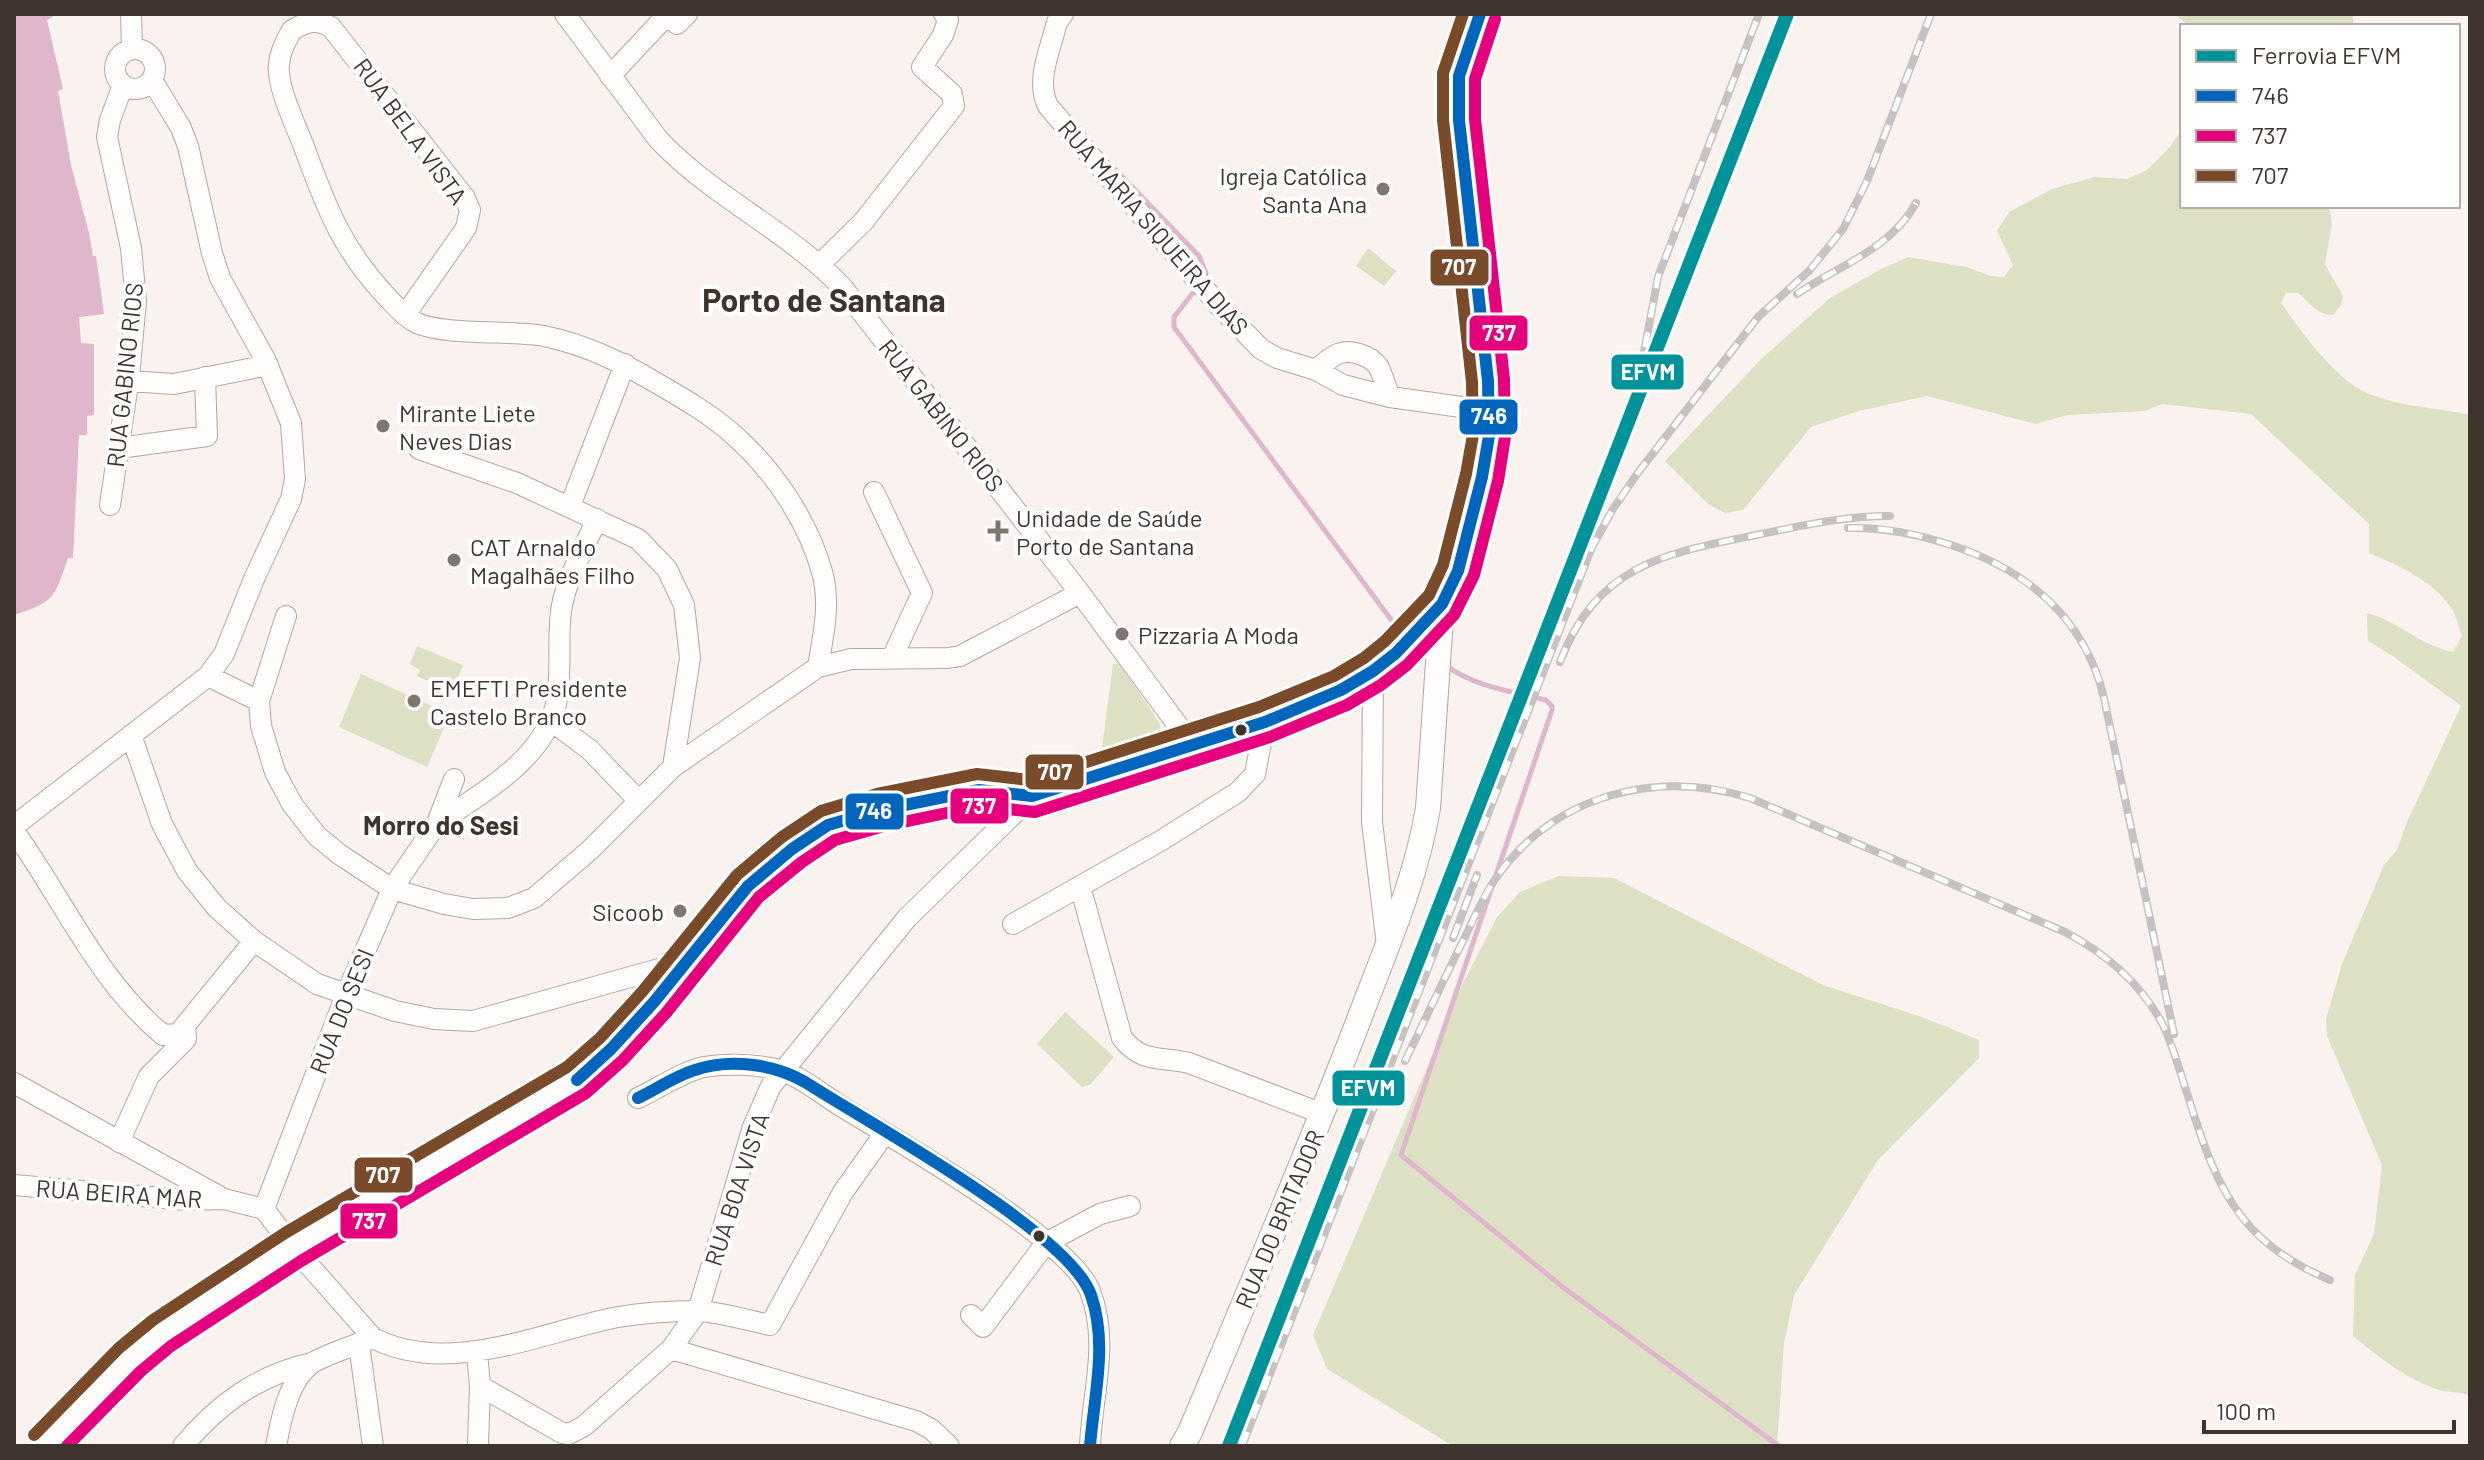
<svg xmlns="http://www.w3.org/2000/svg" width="2484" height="1460" viewBox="0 0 2484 1460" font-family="Barlow,sans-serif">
<rect width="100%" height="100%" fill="#f9f2ee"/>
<path fill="#dee0c3" d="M 2175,14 L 2352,14 L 2354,26 L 2189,26 Z
M 2182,129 L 2182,206 L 2329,206 L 2332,224 L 2325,264 L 2343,296 L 2341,305 L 2333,315 C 2317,315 2309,302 2298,293 L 2286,293 L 2281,303 C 2300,330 2324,363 2350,383 C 2382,407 2432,406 2470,415 L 2470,1396 C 2460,1391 2450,1393 2439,1390 C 2406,1379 2380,1358 2353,1336 L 2355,1275 L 2374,1234 L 2382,1165 L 2327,1036 L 2326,1019 L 2342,964 L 2384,865 L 2397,850 L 2407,822 L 2461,706 L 2394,657 L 2368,641 L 2367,613 C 2398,621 2421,646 2453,652 L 2462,636 C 2459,628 2457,618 2453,611 C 2435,581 2399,566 2369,553 L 2369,524 L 2251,414 L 2162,404 L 2145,411 L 2067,415 L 2036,424 L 1927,396 L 1859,411 L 1811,427 L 1743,510 L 1725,513 L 1708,504 L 1665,461 L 1761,359 L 1830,298 L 1881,269 L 1908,257 L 1966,267 L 1991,276 L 2004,277 L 2013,265 L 1997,231 L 2009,212 L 2052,189 L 2095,177 L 2127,179 L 2147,170 L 2169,148 Z
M 1368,248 L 1396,271 L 1384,286 L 1356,266 Z
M 417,646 L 463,665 L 454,687 L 441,682 L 439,686 L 417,676 L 420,670 L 410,664 Z
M 1113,664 L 1120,664 L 1160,724 L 1160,738 L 1157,743 L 1101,756 Z
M 361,674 L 450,714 L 427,767 L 339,727 Z
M 1559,876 L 1614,878 L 1823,985 L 1919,1016 L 1979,1040 L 1979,1058 L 1878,1160 L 1794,1295 L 1784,1343 L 1777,1446 L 1453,1446 L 1327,1369 L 1313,1335 L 1462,985 L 1497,917 L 1520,892 Z
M 1065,1012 L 1114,1057 L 1090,1085 L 1082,1087 L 1037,1044 Z"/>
<path fill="#e0b6cc" d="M 14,14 L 52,14 L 53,17 L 47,20 L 63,89 L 58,91 L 71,165 L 89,233 L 93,256 L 96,256 L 104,314 L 79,317 L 81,343 L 94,344 L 94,415 L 87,416 L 87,435 L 79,435 L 73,558 L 68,558 C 54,598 56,601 14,615 Z"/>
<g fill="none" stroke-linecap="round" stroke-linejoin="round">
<path stroke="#e0b6cc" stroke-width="5" d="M 1111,165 L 1199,256 L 1206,273 L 1205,278
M 1196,289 L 1174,317 L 1174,327 L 1395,625 L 1405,633
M 1444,664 C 1472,686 1512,692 1546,700 L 1552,706 L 1552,710 L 1401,1155 L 1564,1288 L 1779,1446"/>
<g stroke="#b0a8a3" stroke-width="22">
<path id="minor" d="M 131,14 L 132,49
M 565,14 L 658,139 C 712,197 788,230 843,288 L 1080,593 L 1191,743
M 1063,14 L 1057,22 C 1051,48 1035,80 1048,106 L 1222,309 L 1261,349 L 1277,358 L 1316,370 L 1343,385 L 1390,397 L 1490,411
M 292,30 C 286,41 280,51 279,64 C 276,88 299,131 307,155 C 328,212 344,251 386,296 C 395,305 402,314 413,321 C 438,336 511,330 544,336 C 587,345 623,363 660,385 C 686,400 713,416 735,436 C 774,471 808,521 822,572 C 831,603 823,636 818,667
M 292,30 C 307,22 315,18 331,27 L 465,198 L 470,210 L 466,228 L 405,315
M115 69a20 20 0 1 1 40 0a20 20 0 1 1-40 0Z
M 610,76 L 667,15 L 677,24 L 687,14
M 819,265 L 863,222 L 954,106 L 952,94 L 922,67 L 943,35 L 948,20 L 944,14
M 1316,370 C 1332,356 1341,347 1362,355 C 1368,357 1374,361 1378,366 C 1383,375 1386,388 1390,397
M 129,381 L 174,384 L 268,365
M 119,448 L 207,436 L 205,377
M 419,449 L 517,483 L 638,539 L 667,569 L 684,605 L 690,658 L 673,767
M 874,492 L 922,593 L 892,658
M 110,505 L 129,377 L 136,301 L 131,248 L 107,137 L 110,120 L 123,85
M 570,506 L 625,364
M 286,616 L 259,701 L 261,726 L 275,772 L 292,804 L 317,836 L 339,854 L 392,889 L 444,904 L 473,909 L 508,908 L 534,898 L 590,850 L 673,767 L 818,667 L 851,659 L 948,658 L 960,656 L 1080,593
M 1373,671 L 1372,822 L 1387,945
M 208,676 L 259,701
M 550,720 L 590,750 L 639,801
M 131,735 L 162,824 L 187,871 L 217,908 L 254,941 L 317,984 L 395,1011 L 434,1019 L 473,1021 L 684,962
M 437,823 C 480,795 544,759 556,704 C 563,671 556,637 562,605 C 568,576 585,546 597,519
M 14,826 L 208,676 L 224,654 L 254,579 L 291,499 L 295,479 L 291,423 L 265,359 L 220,278 L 212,253 L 188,146 L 181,128 L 152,80
M 14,831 C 63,899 97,980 163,1035 L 178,1034 L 254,941
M 1080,886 L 1122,1038 C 1143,1064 1160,1056 1189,1063 L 1323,1114
M 1013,924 L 1162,840 L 1238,792 L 1255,774 L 1265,722
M 14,1083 L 224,1199 L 264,1209 L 293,1247 L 373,1338 C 449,1377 541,1332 618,1317 C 642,1313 672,1311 697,1311 C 721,1312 746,1320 770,1325 L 843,1192 L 885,1133
M 638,1098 C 657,1089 684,1071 704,1067 C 726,1063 760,1064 782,1071 C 801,1076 827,1098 844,1108 C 896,1140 1071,1240 1090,1291 C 1110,1343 1092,1393 1090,1446
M 119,1142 L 149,1076 L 186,1039 L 185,1026
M 14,1185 L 186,1200 L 224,1199
M 264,1209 L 346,995 L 392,889 L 437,823 L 454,779
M 971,1315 L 983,1327 L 1046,1243 L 1100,1214 L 1130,1206
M 359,1344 L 373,1446
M 671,1349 L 916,1421 L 931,1429 L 949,1446
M 477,1353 L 480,1386 L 478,1444
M 480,1386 L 562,1433 L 569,1434 L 584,1426 L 671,1349 L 698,1311 L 753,1127 L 771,1086 L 907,918 L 1032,796
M 183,1446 C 218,1404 258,1375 312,1363
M 276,1446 C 281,1419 289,1377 314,1362 C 332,1352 354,1346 373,1338"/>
</g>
<g stroke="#b0a8a3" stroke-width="26">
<path id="tertiary" d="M 45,1446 L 130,1359 L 162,1333 L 293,1247 L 577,1080 L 611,1049 L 654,1002 L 684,962 L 748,886 L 792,849 L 828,825 L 880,810 L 979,790 L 1032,796 L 1265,722 L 1341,690 L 1373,671 L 1396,653 L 1442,604 L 1458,571 L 1482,477 L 1489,436 L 1488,381 L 1459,120 L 1459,76 L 1480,14
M 1182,1446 L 1190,1432 C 1247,1296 1305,1160 1358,1022 C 1384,953 1416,881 1428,808 L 1442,604"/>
</g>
<use href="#minor" stroke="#fefdfc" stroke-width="20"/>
<use href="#tertiary" stroke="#fefdfc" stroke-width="24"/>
<g stroke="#c5c2c1" stroke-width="8">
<path id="rail" d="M 1797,294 C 1839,265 1890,250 1916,203
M 1634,406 L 1658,277 L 1759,14
M 1848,528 C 1884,527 1917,534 1951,545 C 2027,570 2085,618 2104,698 L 2174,1034
M 1560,662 C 1598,562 1668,553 1761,534 C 1804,525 1846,516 1890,516
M 1453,938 L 1477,875
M 1405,1061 C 1424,1022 1442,983 1461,945 C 1473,921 1483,896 1498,875 C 1557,794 1657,769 1750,798 L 2065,932 C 2105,953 2140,983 2162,1023 C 2173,1045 2179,1069 2187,1093 C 2215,1183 2236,1241 2330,1280
M 1242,1446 L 1592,547 L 1613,509 L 1637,474 L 1758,317 L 1809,271 L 1843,229 L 1867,181 L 1931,14"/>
</g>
<use href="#rail" stroke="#fff" stroke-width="5" stroke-dasharray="15" stroke-linecap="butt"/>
<g stroke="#fff" stroke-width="18">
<path id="bus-1" d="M 577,1080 L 611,1049 L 654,1002 L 748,886 L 792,849 L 828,825 L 880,810 L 979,790 L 1032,796 L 1265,722 L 1341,690 L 1373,671 L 1396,653 L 1442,604 L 1458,571 L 1482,477 L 1489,436 L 1488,381 L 1459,120 L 1459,76 L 1480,14
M 638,1098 C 657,1089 675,1076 695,1070 C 730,1058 774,1064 805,1082 C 867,1122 1070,1233 1091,1295 C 1108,1344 1094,1396 1090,1446"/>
</g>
<g stroke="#fff" stroke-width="18">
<path id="bus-2" d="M 67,1446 L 141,1371 L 171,1346 L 301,1261 L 586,1093 L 623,1060 L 666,1013 L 759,897 L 802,862 L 835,840 L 884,826 L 980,806 L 1035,812 L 1270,737 L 1347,705 L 1381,685 L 1407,665 L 1454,615 L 1474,575 L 1498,481 L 1505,437 L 1504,379 L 1475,119 L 1475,79 L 1495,19"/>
</g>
<g stroke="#fff" stroke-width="18">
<path id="bus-3" d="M 34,1435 L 119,1348 L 153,1320 L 285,1233 L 567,1067 L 600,1038 L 642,992 L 737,875 L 782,837 L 821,811 L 877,794 L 977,774 L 1030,780 L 1259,707 L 1334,676 L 1364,658 L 1385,641 L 1429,595 L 1443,565 L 1466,474 L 1473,435 L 1472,382 L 1443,120 L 1443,73 L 1463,14"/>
</g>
<use href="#bus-1" stroke="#0065bd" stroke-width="12"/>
<use href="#bus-2" stroke="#e5007d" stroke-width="12"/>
<use href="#bus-3" stroke="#7a4b2a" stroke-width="12"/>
<g stroke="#fff" stroke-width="20">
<path id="rail-1" d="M 1229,1446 L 1787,14"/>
</g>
<use href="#rail-1" stroke="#00939a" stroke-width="14"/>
</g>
<g fill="#807671" stroke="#fff" stroke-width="3">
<circle cx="1383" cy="189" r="8"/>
<circle cx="383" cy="426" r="8"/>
<path d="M994 519h8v8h8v8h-8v8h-8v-8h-8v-8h8z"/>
<circle cx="454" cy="560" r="8"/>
<circle cx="1122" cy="634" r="8"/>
<circle cx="414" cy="701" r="8"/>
<circle cx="680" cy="911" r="8"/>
</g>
<g fill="#3f342d" stroke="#fff" stroke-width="3">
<circle cx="1241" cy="730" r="7"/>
<circle cx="1039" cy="1236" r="7"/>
</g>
<g text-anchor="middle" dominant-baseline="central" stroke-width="8" stroke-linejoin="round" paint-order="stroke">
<g font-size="24" fill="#3f342d" stroke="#fff">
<text transform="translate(411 131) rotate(54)">RUA BELA VISTA</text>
<text transform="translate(1154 227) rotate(49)">RUA MARIA SIQUEIRA DIAS</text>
<text transform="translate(124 375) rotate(-84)">RUA GABINO RIOS</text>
<text transform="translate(942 415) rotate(52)">RUA GABINO RIOS</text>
<text transform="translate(341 1011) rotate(-68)">RUA DO SESI</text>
<text transform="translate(736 1189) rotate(-72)">RUA BOA VISTA</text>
<text transform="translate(119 1193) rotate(4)">RUA BEIRA MAR</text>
<text transform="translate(1279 1219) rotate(-67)">RUA DO BRITADOR</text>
</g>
<g font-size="24" fill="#3f342d" stroke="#fff" text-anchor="start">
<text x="1367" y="175" text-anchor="end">Igreja Católica<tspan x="1367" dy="28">Santa Ana</tspan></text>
<text x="399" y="412">Mirante Liete<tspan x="399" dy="28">Neves Dias</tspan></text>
<text x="1016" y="517">Unidade de Saúde<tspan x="1016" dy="28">Porto de Santana</tspan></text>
<text x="470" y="546">CAT Arnaldo<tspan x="470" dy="28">Magalhães Filho</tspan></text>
<text x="1138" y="634">Pizzaria A Moda</text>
<text x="430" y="687">EMEFTI Presidente<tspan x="430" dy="28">Castelo Branco</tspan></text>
<text x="664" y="911" text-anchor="end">Sicoob</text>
</g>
<g font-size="26" font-weight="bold" fill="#3f342d" stroke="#fff">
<text x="441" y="824">Morro do Sesi</text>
</g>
<g font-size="32" font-weight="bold" fill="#3f342d" stroke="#fff">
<text x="824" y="299">Porto de Santana</text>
</g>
</g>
<g stroke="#fff" stroke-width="3">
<rect x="1429" y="248" width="61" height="39" rx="8" fill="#7a4b2a"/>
<rect x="1468" y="314" width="61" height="38" rx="8" fill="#e5007d"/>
<rect x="1610" y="353" width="75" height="38" rx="8" fill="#00939a"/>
<rect x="1458" y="398" width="61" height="38" rx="8" fill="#0065bd"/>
<rect x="1024" y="753" width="61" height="38" rx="8" fill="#7a4b2a"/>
<rect x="949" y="787" width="61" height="38" rx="8" fill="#e5007d"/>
<rect x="844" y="792" width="61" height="39" rx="8" fill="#0065bd"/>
<rect x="1331" y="1069" width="75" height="38" rx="8" fill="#00939a"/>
<rect x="353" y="1156" width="61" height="38" rx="8" fill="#7a4b2a"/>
<rect x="339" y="1202" width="60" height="38" rx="8" fill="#e5007d"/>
</g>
<g font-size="22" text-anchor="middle" font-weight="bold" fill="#fff">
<text x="1459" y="275">707</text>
<text x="1499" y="341">737</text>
<text x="1648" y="380">EFVM</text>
<text x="1489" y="424">746</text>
<text x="1055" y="780">707</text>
<text x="979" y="814">737</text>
<text x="874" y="819">746</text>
<text x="1368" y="1096">EFVM</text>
<text x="383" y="1183">707</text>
<text x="369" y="1229">737</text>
</g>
<rect width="2484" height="1460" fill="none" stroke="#3f342d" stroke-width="32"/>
<rect x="2180" y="24" width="280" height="184" fill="#ffffff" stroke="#b2aeab" stroke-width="2"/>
<rect x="2196" y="50" width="40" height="12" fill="#00939a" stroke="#b2aeab" stroke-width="2"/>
<text x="2252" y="64" font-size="24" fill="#3f342d">Ferrovia EFVM</text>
<rect x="2196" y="90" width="40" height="12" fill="#0065bd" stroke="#b2aeab" stroke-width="2"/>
<text x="2252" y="104" font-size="24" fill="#3f342d">746</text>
<rect x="2196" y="130" width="40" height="12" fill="#e5007d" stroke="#b2aeab" stroke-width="2"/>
<text x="2252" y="144" font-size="24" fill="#3f342d">737</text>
<rect x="2196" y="170" width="40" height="12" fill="#7a4b2a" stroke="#b2aeab" stroke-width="2"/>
<text x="2252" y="184" font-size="24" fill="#3f342d">707</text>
<path d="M2204 1420v12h250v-12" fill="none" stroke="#3f342d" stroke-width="4"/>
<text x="2216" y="1420" font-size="24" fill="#3f342d" stroke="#ffffff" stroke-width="6" paint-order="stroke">100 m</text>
</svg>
